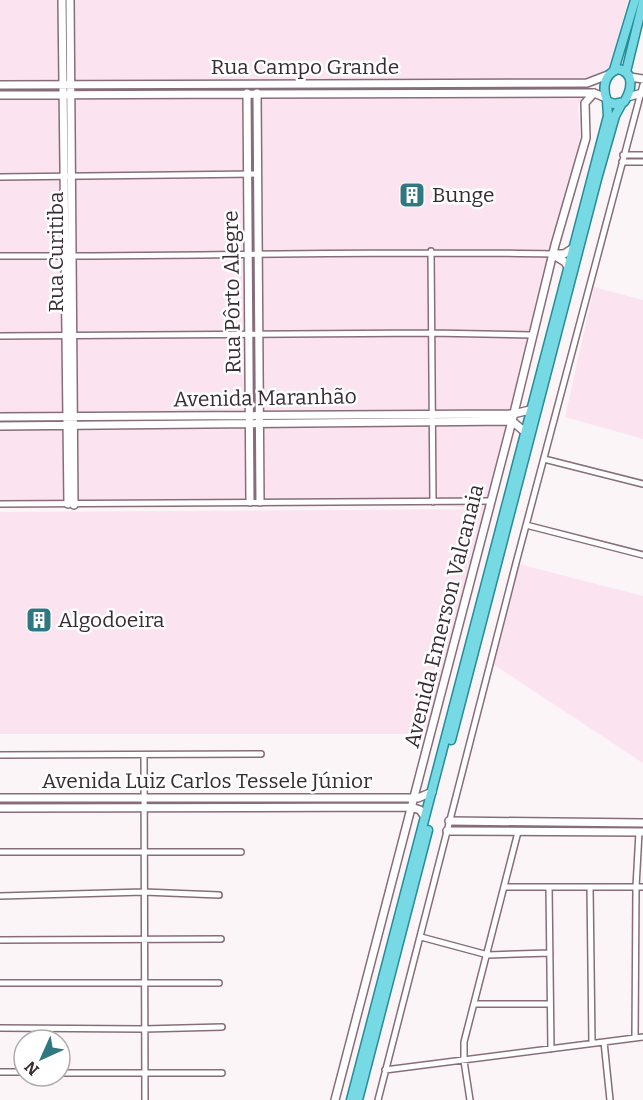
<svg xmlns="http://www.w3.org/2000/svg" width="643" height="1100" viewBox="0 0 643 1100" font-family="Bitter,serif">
<rect width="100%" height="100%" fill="#fcf5f8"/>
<path fill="#fbe4ef" d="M 0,0 L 628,0 L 610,66 L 586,90 L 578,105 L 580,138 L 579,148 L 553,244 L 430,734 L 0,734 L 0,512 L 478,509 L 428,504 L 173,499 L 0,502 Z
M 594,287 L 643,300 L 643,439 L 565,417 Z
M 519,564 L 643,596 L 643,763 L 493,664 Z"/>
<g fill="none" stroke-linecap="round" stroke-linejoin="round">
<g stroke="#876d7a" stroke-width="8">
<path id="minor" d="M 623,155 L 643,155
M 622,162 L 643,162
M 0,177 L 256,174
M 431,251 L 433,502
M 0,256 C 184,257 368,250 552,254
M 0,336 L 431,333 L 532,335
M 544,459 L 643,484
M 0,504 L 490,501
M 526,525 L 643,555
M 0,755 L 261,754
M 144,755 L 145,1100
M 0,852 L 241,852
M 504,887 L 643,887
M 549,887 L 551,1049
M 590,887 L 592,1043
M 0,896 L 144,892 L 219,895
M 421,937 L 488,955 L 550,953
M 0,940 L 221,939
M 0,983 L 219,983
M 475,1004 L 550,1004
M 0,1028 L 144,1029 L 222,1027
M 635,1038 L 636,887 L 639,832
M 604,1042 L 610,1100
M 385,1070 L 643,1037
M 0,1072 L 24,1072
M 60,1073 L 222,1073
M 378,1100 L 516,563 L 643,85
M 470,1100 L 464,1061 L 464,1042 L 518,832"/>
</g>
<g stroke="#876d7a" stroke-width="10">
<path id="tertiary" d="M 62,0 L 68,504
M 70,0 L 74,505
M 630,77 L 643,79
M 0,85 L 587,83 L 608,75
M 247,93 L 250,502
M 257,93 L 260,502
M 0,95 L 574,93 L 594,93 L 606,98
M 627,97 L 643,93
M 552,254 L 564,254 L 572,249
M 552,254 L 565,262 L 568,267
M 0,417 L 513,414 L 530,410
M 512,421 L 525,432
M 0,426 L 512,421
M 0,798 L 418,798 L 432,792
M 0,808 L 411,807 L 420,810 L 425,817
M 449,821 L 643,823
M 447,831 L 643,832
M 335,1100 L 512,421 L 555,245 L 586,138 L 585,103 L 594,93"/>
</g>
<g stroke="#258c9a" stroke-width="11">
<path id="primary" d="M 618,69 C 635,72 632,90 624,102 L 614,104 L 607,101 C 602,88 604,74 618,69 Z
M 614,70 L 635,0
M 626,72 L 643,2
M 451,740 L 597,179 L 615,116 L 622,103
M 351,1100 L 608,116 L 607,101
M 358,1100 L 428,830"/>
</g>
<use href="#minor" stroke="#fff" stroke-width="5"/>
<use href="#tertiary" stroke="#fff" stroke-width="7"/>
<use href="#primary" stroke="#77d9e4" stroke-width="8"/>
</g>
<defs>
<g id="building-square" transform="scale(1.35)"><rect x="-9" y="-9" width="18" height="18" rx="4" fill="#2f7781" stroke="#fff"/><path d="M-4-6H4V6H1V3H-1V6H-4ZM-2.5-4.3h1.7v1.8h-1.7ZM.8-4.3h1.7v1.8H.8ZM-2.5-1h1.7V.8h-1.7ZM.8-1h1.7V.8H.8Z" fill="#fff"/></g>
</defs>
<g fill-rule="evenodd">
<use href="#building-square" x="412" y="195"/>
<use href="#building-square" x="39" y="620"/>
</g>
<g text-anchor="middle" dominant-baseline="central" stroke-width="5" stroke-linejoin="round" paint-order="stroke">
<g font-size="21" fill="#372c32" stroke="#fff">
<text x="305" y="67">Rua Campo Grande</text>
<text transform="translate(56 252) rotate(-90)">Rua Curitiba</text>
<text transform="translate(232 292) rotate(-91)">Rua Pôrto Alegre</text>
<text transform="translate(265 398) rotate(-1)">Avenida Maranhão</text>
<text transform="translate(444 616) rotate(-76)">Avenida Emerson Valcanaia</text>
<text x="207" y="781">Avenida Luiz Carlos Tessele Júnior</text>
</g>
<g font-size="21" fill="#372c32" stroke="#fff" text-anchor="start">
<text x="432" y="195">Bunge</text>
<text x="58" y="620">Algodoeira</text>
</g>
</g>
<g transform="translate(42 1058) rotate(225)"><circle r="28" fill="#ffffff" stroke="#afabad" stroke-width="1.5"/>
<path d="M0-4.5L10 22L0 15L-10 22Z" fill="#2f7781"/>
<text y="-9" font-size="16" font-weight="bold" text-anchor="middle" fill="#372c32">N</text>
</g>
</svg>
